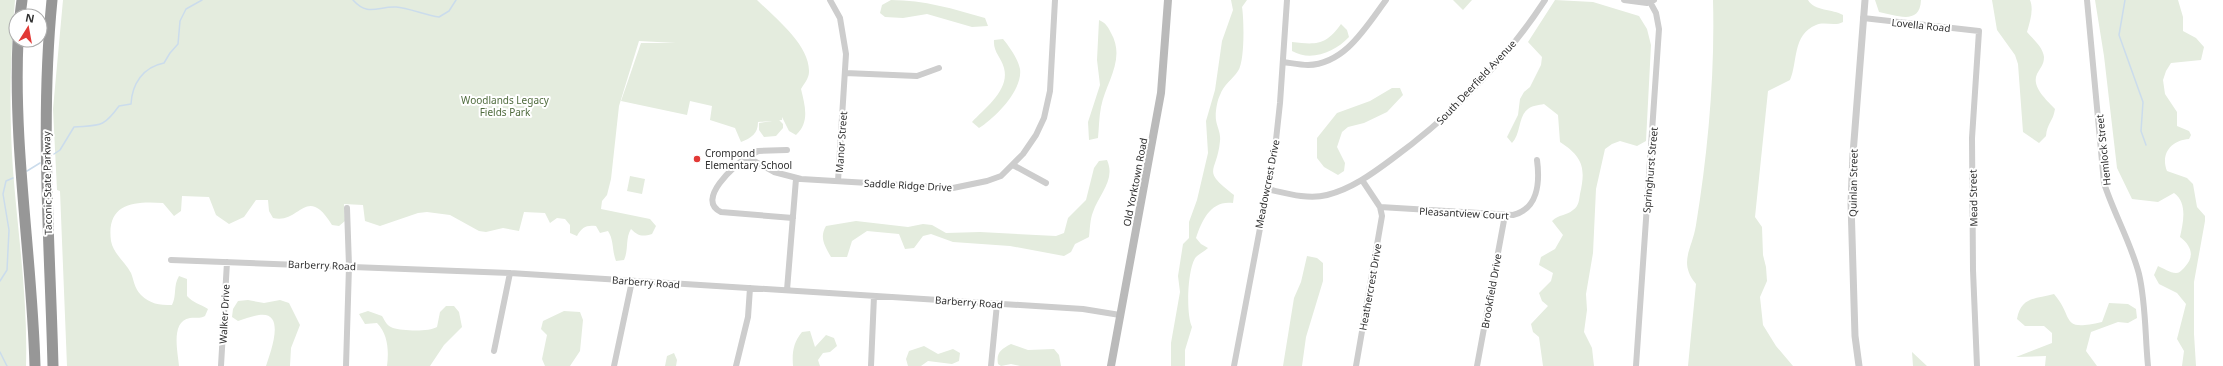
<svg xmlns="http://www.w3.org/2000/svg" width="2223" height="366" viewBox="0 0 2223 366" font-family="'Noto Sans',sans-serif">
<rect width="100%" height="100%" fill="#fff"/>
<path fill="#e4ecde" d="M 0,0 L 15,0 C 10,57 9,113 13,170 C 18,235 28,300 26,366 L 0,366 Z
M 63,0 L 757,0 C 775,18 810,45 809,72 C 809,78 804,84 801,89 C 805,106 810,122 796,135 L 789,131 L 782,117 L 782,120 L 758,122 C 758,134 751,138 741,142 L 735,128 L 710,120 L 712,106 L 690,101 L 687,115 L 621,101 L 641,43 L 676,43 L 639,41 L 619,106 L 611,179 L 607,195 L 602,201 L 601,209 L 650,219 L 656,226 L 652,234 C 642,237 638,236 631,229 C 625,239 629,249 624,260 L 616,261 C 612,251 614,240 608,231 L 600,233 L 596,226 C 586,225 582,227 577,236 L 570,233 L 570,225 L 565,219 L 557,218 L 550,223 L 545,213 L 524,212 L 519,231 L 503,228 L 486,232 L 479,231 L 450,215 L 427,212 L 418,213 L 380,226 L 365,221 L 363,205 L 344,204 L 345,221 L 339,226 L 332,225 C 306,183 300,225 273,218 L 269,211 L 268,200 L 256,200 L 244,217 L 229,224 L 216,215 L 209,197 L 182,196 L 181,211 L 174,216 L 163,203 C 134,201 106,203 111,241 C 113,253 125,262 131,273 C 134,280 134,288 141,295 C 150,304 159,305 172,305 C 177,295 173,286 179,276 L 187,279 L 187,296 C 193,303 200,304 208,309 L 205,316 C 199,319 196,317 190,318 C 170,321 178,353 179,366 L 67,366 L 60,191 L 57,190 L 53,109 Z
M 891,0 C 924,0 954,9 985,18 L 988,26 L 972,27 L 927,14 L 903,18 L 885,17 L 880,13 L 882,5 Z
M 1231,0 L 1247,0 L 1242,7 C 1244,19 1245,61 1238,71 C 1232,80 1224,84 1220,95 C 1217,101 1215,113 1216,120 C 1217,127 1221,133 1220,141 C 1217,174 1200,169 1234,195 L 1233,203 C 1211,200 1202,220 1196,238 L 1201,244 L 1208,248 C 1205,251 1199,254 1196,257 C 1187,268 1186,316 1192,327 L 1185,350 L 1185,366 L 1171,366 L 1171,343 L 1180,292 L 1178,276 L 1183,244 L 1189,238 L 1189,222 L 1197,200 L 1208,153 L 1206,121 L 1215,90 L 1222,41 L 1233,10 Z
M 1453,0 L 1472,0 L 1463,10 Z
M 1555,0 L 1593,2 L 1639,16 L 1647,29 L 1651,45 L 1646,141 L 1637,146 L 1620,141 L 1612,144 L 1605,149 L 1596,189 L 1593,253 L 1586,294 L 1587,310 L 1584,332 L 1592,348 L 1594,366 L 1543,366 L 1539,337 L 1533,332 L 1531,324 L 1548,306 L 1542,301 L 1539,293 L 1551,281 L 1553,273 L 1539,265 L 1541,257 L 1555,249 L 1563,235 L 1552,221 C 1559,214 1566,216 1573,210 C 1579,206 1579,200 1580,194 C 1586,168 1583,157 1560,142 L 1558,115 L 1544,104 C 1539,105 1531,106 1528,109 C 1518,116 1521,134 1512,143 L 1507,137 L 1518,115 L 1520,99 L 1524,92 L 1530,87 L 1541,65 L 1542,57 L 1528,42 Z
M 1713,0 L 1808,0 C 1814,11 1833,9 1843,15 L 1843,22 C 1834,27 1825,21 1816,25 C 1792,35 1798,62 1790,80 L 1768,91 L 1755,217 L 1762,227 L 1763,255 L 1766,267 L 1767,281 L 1760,297 L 1763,325 L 1776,346 L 1793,366 L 1688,366 L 1696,284 C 1678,262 1692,250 1696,225 C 1708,151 1715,75 1713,0 Z
M 1875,0 L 1921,0 C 1920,26 1896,15 1879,12 Z
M 1992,0 L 2030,0 C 2034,10 2030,21 2027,32 C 2033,39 2043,47 2044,57 C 2044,65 2040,68 2037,74 C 2031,87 2047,100 2055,109 C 2053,122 2047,123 2046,136 L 2039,143 L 2023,132 L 2018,64 L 2015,55 L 1997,30 Z
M 2095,0 L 2178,0 L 2183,17 L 2183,31 L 2196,38 L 2204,47 L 2201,60 L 2171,63 L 2166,71 L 2163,80 L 2165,94 L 2177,112 L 2177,126 L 2189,131 L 2191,135 L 2189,139 C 2172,140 2160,153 2167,171 L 2187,178 L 2193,184 L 2197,207 L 2205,216 L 2205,221 L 2194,282 L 2194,334 L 2196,366 L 2182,366 L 2184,351 L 2177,339 L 2186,304 L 2177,293 L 2159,284 L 2154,275 L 2158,266 C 2163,268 2170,273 2176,273 C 2179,273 2181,271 2184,268 C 2195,257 2192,246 2180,237 C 2183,223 2188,203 2174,193 L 2158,202 L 2132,199 L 2117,168 L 2104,56 Z
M 1099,20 C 1106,23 1108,27 1111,33 C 1126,59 1106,82 1101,107 C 1099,117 1099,128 1098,138 L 1089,140 L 1088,122 L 1100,85 L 1097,60 Z
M 1341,24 L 1347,30 L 1349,37 C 1335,52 1311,62 1292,51 L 1292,42 C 1317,45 1326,45 1341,24 Z
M 1003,39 C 1009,46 1018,59 1020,69 C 1023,90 995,118 979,128 L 972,122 C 985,108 1010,90 1004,68 C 1001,57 993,52 994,40 Z
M 1392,88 L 1400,88 L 1403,95 L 1387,112 L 1364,123 L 1348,127 L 1342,132 L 1337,147 L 1345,163 L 1344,171 L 1338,175 L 1324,167 L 1317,158 L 1317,138 L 1337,113 L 1370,101 Z
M 779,120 L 783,124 L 783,128 L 776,136 L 764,137 L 759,130 L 759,123 Z
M 1107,160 C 1116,180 1099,194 1093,212 C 1090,219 1090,229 1089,237 L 1075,244 L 1071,252 L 1064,256 L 1010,246 L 953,242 L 931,234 L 923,236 L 914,248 L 905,249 L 899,234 L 867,231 L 852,241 L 847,257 L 831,257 C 825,246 819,238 826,226 L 856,221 L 908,227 L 923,224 L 932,225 L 946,233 L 980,232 L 1056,236 L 1064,233 L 1068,218 L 1086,200 L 1094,168 L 1099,161 Z
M 630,176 L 645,179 L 642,194 L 627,191 Z
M 1307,256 L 1317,258 L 1323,263 L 1323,281 L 1306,337 L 1302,366 L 1283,366 L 1294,298 L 1301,282 Z
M 2054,294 C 2075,318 2059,332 2102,322 L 2109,303 L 2128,304 L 2136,309 L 2137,318 L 2128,323 L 2118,322 L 2091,332 L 2086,351 L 2097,366 L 2045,366 L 2046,356 L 2016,357 L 2052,343 L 2052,333 L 2044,326 L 2025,326 L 2017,319 C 2021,297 2035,299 2054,294 Z
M 248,300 L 264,303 L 280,300 L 289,303 L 300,325 L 291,348 L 290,366 L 266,366 C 270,353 287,311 259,315 C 252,316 245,319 238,321 L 232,317 L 233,309 L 238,301 Z
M 446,306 L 454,306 L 459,312 L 462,327 L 444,345 L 430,366 L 387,366 C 389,351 388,334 377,323 L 365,324 L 359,314 L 368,311 L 382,316 C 385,321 387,326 393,328 C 403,331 429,332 437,327 L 440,312 Z
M 564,311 L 580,312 L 583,320 L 580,351 L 570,366 L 545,366 L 542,359 L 547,335 L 541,329 L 543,321 Z
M 810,331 L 815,347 L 826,335 L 834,338 L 837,346 L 830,352 L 823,353 L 818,360 L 820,366 L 793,366 C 792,353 793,343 802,332 Z
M 1011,344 L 1028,350 L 1054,349 L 1059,355 L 1061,366 L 1020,366 L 1011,364 L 1001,366 L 998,364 C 996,353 1001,349 1011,344 Z
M 924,346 L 938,354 L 953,349 L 960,353 L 959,361 L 952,364 L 928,361 L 921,366 L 908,366 L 906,359 L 909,351 Z
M 1912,352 L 1927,366 L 1913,366 Z
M 674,353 L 677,360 L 676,366 L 665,366 L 667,356 Z"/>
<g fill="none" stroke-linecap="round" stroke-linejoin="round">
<path stroke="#cbdcec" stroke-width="1.5" d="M 353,0 C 368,17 378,6 396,7 C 408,8 426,15 439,17 L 449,11 L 456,0
M 2125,0 L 2119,35 L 2143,102 L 2141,131 L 2146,145
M 54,154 L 60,150 L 74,127 C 100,125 103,128 119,106 L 131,104 C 132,84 143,67 164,63 L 170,53 L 178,44 L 180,21 L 186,9 L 202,0
M 27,171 L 40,163
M 0,281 L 7,270 L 9,230 L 3,194 L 6,181 L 13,178
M 0,352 L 7,366"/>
<path stroke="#cdcdcd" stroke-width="6" d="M 830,0 L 840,18 L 846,54 L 838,181
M 1624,0 L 1647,3 L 1654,0
M 2087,0 L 2104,183 C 2114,214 2131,243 2139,274 C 2146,304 2145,336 2148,366
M 1863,18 L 1979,31 L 1972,138 L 1973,270 L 1977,366
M 1283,62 C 1291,63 1300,65 1308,65 C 1345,64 1366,27 1386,0
M 845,73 L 917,76 L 939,68
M 747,157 L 758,151 L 787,150
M 1013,165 L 1046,183
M 1362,180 L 1380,207 L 1513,215 C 1538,209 1540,182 1537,160
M 1267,189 C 1285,193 1308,200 1327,195 C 1351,189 1372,174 1392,159 C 1451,116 1505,61 1545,0
M 793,218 L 721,212 C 695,200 735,165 747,157 L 774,172 L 801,179 L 953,188 L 987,181 L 1001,176 L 1023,154 L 1036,135 L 1044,118 L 1050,91 L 1055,0
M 171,260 L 510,273 L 1083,309 L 1120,315
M 787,290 L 796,179
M 494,351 L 510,273
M 221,366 L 227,262
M 346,366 L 349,266 L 347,208
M 614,366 L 632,281
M 736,366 L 748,317 L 750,288
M 871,366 L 874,296
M 991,366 L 997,304
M 1234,366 L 1275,149 L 1280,103 L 1287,0
M 1356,366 L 1382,216 L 1380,207
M 1477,366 L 1505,215
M 1636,366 L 1659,29 L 1656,13 L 1650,2"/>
<path stroke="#cdcdcd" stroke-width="7" d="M 1859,366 L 1855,336 L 1851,203 L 1853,154 L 1865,0"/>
<path stroke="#bababa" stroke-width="8" d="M 1111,366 L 1161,93 L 1168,0"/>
<path stroke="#979797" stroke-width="11" d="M 52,0 C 40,122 50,244 53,366
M 20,16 L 22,0
M 18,40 C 13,149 32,257 35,366"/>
</g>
<circle fill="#e23936" stroke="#fff" stroke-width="1.5" cx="697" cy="159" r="4"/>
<g text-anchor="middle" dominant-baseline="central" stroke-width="4" stroke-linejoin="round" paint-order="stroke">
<g font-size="10" fill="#303030" stroke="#fff">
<text transform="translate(1921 25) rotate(6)">Lovella Road</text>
<text transform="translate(1476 82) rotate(-47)">South Deerfield Avenue</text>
<text transform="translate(841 142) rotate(-86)">Manor Street</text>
<text transform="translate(2103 150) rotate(-96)">Hemlock Street</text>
<text transform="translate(1650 170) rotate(-85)">Springhurst Street</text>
<text transform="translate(1135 182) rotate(-79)">Old Yorktown Road</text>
<text transform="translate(47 183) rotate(-91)">Taconic State Parkway</text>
<text transform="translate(1853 183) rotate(-89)">Quinlan Street</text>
<text transform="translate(1267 184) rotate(-79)">Meadowcrest Drive</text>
<text transform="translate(908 185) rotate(3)">Saddle Ridge Drive</text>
<text transform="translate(1973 198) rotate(-91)">Mead Street</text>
<text transform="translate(1464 213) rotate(3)">Pleasantview Court</text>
<text transform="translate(322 265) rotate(2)">Barberry Road</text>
<text transform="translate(646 282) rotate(4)">Barberry Road</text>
<text transform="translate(1370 287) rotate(-80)">Heathercrest Drive</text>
<text transform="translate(1491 291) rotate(-80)">Brookfield Drive</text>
<text transform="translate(969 302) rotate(4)">Barberry Road</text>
<text transform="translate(224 314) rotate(-87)">Walker Drive</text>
</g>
<g font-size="10" fill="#4f6b3d" stroke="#fff">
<text x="505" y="100">Woodlands Legacy<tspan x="505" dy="12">Fields Park</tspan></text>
</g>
<g font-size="10" fill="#303030" stroke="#fff" text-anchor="start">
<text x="705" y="153">Crompond<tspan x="705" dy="12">Elementary School</tspan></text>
</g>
</g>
<g transform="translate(28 28) rotate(11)"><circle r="19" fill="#ffffff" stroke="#acacac"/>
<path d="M0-3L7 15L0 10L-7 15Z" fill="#e23936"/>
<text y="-6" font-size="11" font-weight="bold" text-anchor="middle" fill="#303030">N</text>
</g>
</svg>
